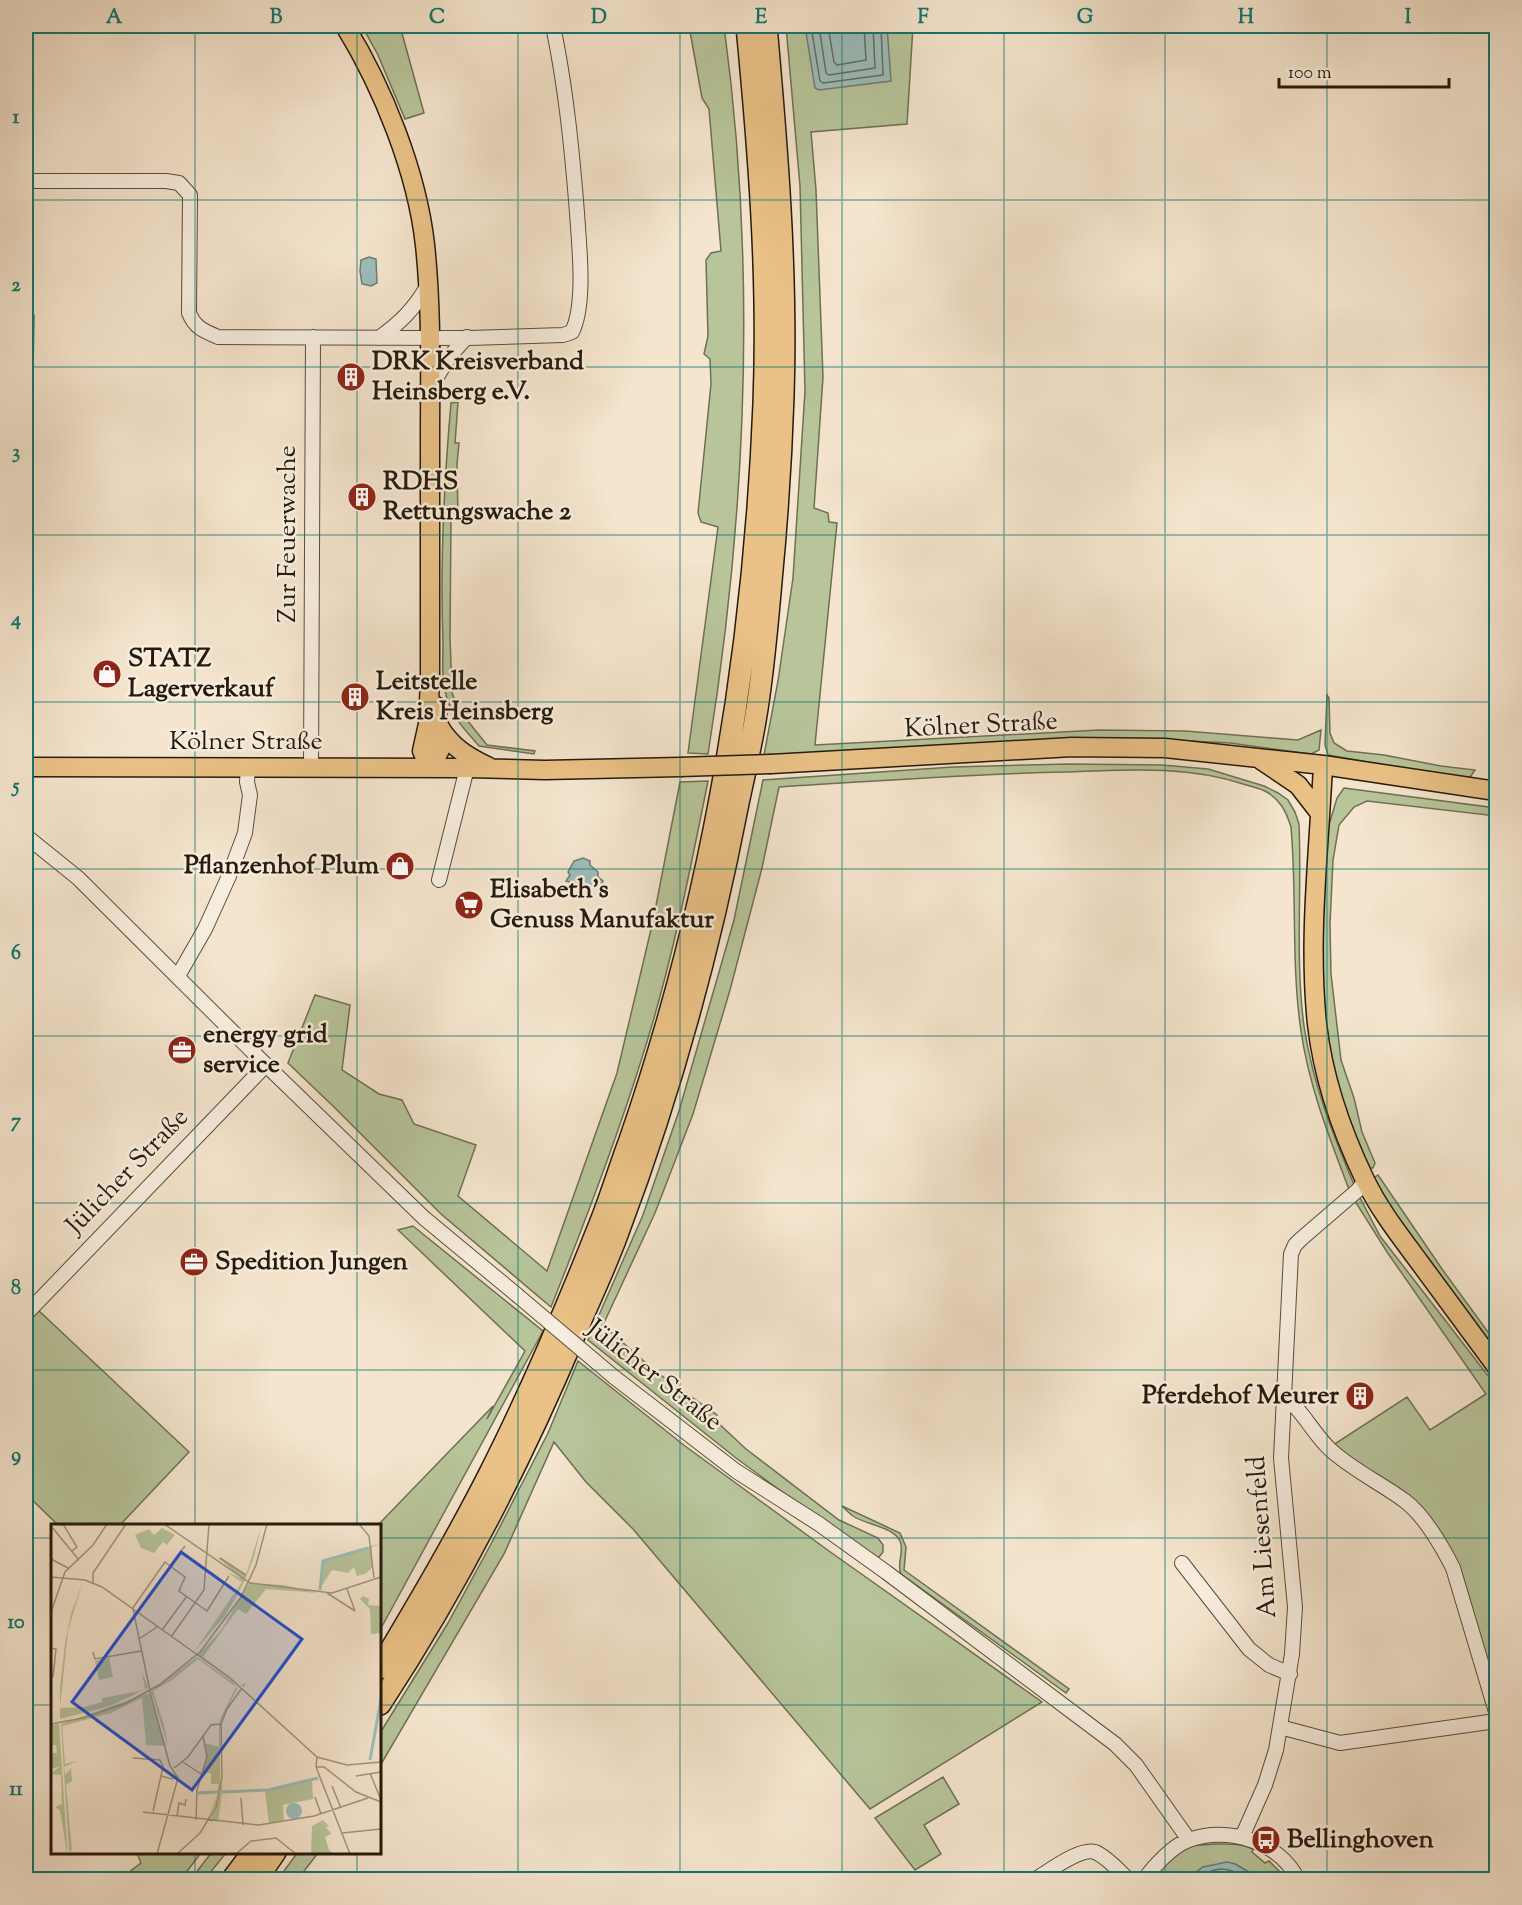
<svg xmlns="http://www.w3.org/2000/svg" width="1522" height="1905" viewBox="0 0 1522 1905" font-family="'Sorts Mill Goudy',serif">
<rect width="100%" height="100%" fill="#f5e5ce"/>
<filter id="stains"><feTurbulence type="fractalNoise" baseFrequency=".00333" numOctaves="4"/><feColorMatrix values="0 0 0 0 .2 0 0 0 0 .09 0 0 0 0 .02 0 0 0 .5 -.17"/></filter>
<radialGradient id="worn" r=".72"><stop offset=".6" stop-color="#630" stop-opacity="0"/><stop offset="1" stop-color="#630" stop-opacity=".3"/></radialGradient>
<path fill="#b8c59b" stroke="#6e7053" stroke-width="1.5" d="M 362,26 L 400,26 L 424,113 L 405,119 L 378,55 Z
M 689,26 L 724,26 C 757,269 747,512 708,754 L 688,753 L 718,527 L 701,522 L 698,513 L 711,384 L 710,359 L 704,354 L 708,336 L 706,260 L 711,253 L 721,251 L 709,109 L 702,98 Z
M 786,26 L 913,26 L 907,124 L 811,132 L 816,190 L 823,377 L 814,508 L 828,513 L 829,522 L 837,523 L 815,745 L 1099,730 L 1185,731 L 1298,740 L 1321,730 L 1319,750 L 1311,754 L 1230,743 L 1148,739 L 764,755 L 778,681 L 793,578 L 805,391 L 800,186 Z
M 26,315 L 34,315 L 32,426 L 26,425 Z
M 458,402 L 455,443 L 459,443 L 457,464 L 458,517 L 451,518 L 450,637 L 452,693 L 459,710 L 487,745 L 535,751 L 534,754 L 479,746 C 467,732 453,718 448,701 C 441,683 443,661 443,642 C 440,562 444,482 451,403 Z
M 1327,695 L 1329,698 L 1330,733 L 1334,743 L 1347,751 L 1384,755 L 1441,766 L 1475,770 L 1471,776 L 1463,779 L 1328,755 L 1325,745 Z
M 1069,764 L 1162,765 L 1208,769 L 1264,786 L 1278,793 L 1288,800 L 1295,812 L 1299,824 C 1302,891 1295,959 1304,1026 C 1313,1085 1332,1132 1355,1187 L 1350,1192 C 1330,1139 1309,1087 1301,1031 C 1291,963 1297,895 1291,827 C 1286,811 1280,799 1265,791 C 1258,788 1250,786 1243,784 C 1186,765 1125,770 1066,772 C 970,774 875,781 779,787 L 762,868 L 730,990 L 693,1114 L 655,1213 L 603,1325 L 655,1371 L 717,1415 L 715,1420 L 746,1449 L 839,1520 L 878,1538 L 883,1545 L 883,1552 L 879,1557 L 872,1558 L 736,1458 L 588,1340 L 643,1215 L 679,1111 L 734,920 L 763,780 L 953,767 Z
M 708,781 C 689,876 670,972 640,1064 C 614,1147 583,1227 551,1307 L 441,1214 L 334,1107 L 288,1063 L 315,995 L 350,1005 L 342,1070 L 379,1094 L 402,1100 L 414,1124 L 476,1145 L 458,1196 L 547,1271 L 617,1073 L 653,921 L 680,782 Z
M 1344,788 L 1496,808 L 1496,816 L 1367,801 L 1354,807 L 1339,825 L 1333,860 L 1330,924 L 1331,974 L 1341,1060 L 1354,1098 L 1362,1132 L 1375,1163 L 1373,1168 L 1369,1168 L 1339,1094 L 1324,1022 L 1319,941 L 1326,835 L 1337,798 Z
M 1378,1175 L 1442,1269 L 1496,1343 L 1496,1356 L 1412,1236 L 1379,1195 L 1372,1179 Z
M 1358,1194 L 1380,1236 L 1496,1386 L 1496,1706 L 1475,1635 L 1429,1523 L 1333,1445 L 1407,1397 L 1430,1430 L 1486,1394 L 1387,1252 L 1353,1198 Z
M 413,1226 L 543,1331 L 380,1630 L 378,1525 L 493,1406 L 487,1419 L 525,1351 L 398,1230 Z
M 37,1309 L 189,1452 L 120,1525 L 58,1525 L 26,1494 L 26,1321 Z
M 578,1361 L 685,1446 L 829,1551 L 1042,1702 L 870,1809 L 633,1529 L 586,1482 L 554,1442 L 504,1554 L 380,1766 L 380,1733 L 448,1623 L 491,1544 L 548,1433 Z
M 842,1506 L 900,1533 L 906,1547 L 904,1570 L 1069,1689 L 1066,1693 L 901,1574 C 896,1563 905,1552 900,1541 C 892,1526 866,1525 853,1516 C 849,1513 845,1509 842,1506 Z
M 943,1777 L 959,1804 L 924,1825 L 941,1854 L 915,1870 L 875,1818 Z
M 1215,1844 C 1228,1844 1241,1843 1253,1849 L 1252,1852 L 1265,1863 L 1269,1861 L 1287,1879 L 1261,1879 L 1235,1864 L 1203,1867 L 1187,1879 L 1152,1880 L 1170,1859 L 1189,1846 Z
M 212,1852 L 226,1853 L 205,1879 L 191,1879 Z
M 298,1852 L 318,1853 L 298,1879 L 278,1879 Z
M 137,1853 L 201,1853 L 181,1879 L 120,1879 L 141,1863 Z"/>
<path fill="#9dbebd" stroke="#6d7c76" stroke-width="1.5" d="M 805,26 L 887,26 L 891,81 L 819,90 L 815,88 Z
M 369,257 L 376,259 L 377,283 L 371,286 L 362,284 L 360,271 L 361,260 Z
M 583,858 L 590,861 L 590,865 L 598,872 L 598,877 L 603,881 L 601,886 L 595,888 L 578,887 L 576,884 L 566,881 L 570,875 L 568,872 L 574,861 Z
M 1227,1862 L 1235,1864 L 1261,1879 L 1187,1879 L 1203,1867 Z"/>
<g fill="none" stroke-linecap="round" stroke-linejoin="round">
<path stroke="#616c64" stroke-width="1.5" d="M 811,26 L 820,81 L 823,83 L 883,75 L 881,26
M 819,26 L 826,73 L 829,75 L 875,68 L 873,26
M 828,26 L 834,62 L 837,65 L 866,60 L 864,26
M 1196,1880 C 1217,1863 1231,1868 1251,1880"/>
<g stroke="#594d3c" stroke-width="16">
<path id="minor" d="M 26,181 L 166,181 L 179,183 L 190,195 L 189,313 C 195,328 204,331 218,337 L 469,338 L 563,335 L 572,332 C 586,304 579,245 577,213 C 572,150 566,88 553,26
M 379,338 C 401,322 413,310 427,287
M 432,387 C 441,367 451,353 467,337
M 311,768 L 313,337
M 26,836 L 78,878 L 266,1065 L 424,1218 L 517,1295
M 439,880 L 467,768
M 178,976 L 205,929 L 229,876 L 245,833 L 250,795 L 247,782 L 248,767
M 26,1314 L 266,1065
M 614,1377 L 736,1471 L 819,1524 L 886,1572 L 1115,1744 L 1136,1765 L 1189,1840
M 1285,1397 C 1303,1410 1314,1436 1333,1452 C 1355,1471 1382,1484 1405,1501 C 1424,1515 1443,1548 1453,1568 L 1496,1712
M 1182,1563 L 1249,1649 L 1269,1665 L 1290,1674
M 1280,1727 L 1340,1743 L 1496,1721
M 1242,1837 L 1265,1785 L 1276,1750 L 1292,1654 L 1295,1607 L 1281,1458 L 1291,1254 L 1295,1245 L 1301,1239 L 1358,1190 L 1365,1181
M 1034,1880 C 1048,1872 1080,1847 1095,1852 C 1107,1857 1119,1871 1129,1880
M 1144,1880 C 1153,1867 1173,1845 1189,1840 C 1227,1826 1280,1841 1298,1880"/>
</g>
<g stroke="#251a0b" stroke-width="21">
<path id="major" d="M 345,26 C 383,88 417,172 425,245 C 432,310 430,375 430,440 C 430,520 430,600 430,680 L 428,724 L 422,751 L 430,768
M 439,726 C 451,747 468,757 489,767
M 1261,760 L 1298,785 L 1319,812
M 771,764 L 1072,747 L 1165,748 L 1323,765 L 1496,791
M 1323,765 C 1319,851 1308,938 1317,1024 C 1323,1077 1342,1132 1365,1180 C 1380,1211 1401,1237 1420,1263 C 1446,1298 1471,1332 1496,1366
M 26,767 L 467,768 L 545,770 L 680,767
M 430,768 L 440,750 L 439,726 L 436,706"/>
</g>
<g stroke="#251a0b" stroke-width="24">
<path id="highway" d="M 380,1668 C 418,1604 456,1540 490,1473 C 530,1394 565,1312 598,1229 C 610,1200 619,1169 630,1140 C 712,903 754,655 764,404 C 769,277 759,152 747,26
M 380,1704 C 456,1588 519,1465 573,1338 C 588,1303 605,1268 618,1232 C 670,1094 709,952 737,808 C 743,779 750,750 755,721 C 763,675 767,627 771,581 C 777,519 781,458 783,396 C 787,272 777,149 766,26
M 232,1880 L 253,1852
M 256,1880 L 275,1852"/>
</g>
<use href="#minor" stroke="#f8eedf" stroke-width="14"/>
<use href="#major" stroke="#eac287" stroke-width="18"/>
<use href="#highway" stroke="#eac287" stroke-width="21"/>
<g stroke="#594d3c" stroke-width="16" stroke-linecap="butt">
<path id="minor-bridge" d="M 517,1295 L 614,1377"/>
</g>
<g stroke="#251a0b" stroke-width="21" stroke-linecap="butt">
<path id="major-bridge" d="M 680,767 L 771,764"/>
</g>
<use href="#minor-bridge" stroke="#f8eedf" stroke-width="14"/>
<use href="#major-bridge" stroke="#eac287" stroke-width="18"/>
</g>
<path fill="none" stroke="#0f766e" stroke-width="1.5" stroke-opacity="0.55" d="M 195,26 L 195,1526M 357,26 L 357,1526M 518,26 L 518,1880M 680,26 L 680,1880M 842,26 L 842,1880M 1004,26 L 1004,1880M 1165,26 L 1165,1880M 1327,26 L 1327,1880M 26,200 L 1496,200M 26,367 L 1496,367M 26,535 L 1496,535M 26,702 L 1496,702M 26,869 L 1496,869M 26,1036 L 1496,1036M 26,1203 L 1496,1203M 26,1370 L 1496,1370M 26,1538 L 52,1538M 380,1538 L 1496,1538M 26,1705 L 52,1705M 380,1705 L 1496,1705M 195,1852 L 195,1880M 357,1852 L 357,1880"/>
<defs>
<g id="building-disc" transform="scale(1.5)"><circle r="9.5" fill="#8f2418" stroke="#f8eedf"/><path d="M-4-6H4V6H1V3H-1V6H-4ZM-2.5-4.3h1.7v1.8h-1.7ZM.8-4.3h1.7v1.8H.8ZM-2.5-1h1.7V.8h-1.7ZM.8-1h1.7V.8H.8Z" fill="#fff"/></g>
<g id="shop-disc" transform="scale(1.5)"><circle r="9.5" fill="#8f2418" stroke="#f8eedf"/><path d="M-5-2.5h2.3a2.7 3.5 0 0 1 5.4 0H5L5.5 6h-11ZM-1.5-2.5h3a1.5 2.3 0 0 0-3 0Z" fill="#fff"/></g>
<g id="supermarket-disc" transform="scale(1.5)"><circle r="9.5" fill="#8f2418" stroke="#f8eedf"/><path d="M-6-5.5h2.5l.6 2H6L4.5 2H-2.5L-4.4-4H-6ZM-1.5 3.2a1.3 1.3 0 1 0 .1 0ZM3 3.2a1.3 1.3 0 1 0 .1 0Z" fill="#fff"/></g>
<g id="office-disc" transform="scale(1.5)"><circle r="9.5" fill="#8f2418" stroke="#f8eedf"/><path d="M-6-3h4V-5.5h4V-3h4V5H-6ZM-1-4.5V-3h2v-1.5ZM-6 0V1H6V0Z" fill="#fff"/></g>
<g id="bus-disc" transform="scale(1.5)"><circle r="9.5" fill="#8f2418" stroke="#f8eedf"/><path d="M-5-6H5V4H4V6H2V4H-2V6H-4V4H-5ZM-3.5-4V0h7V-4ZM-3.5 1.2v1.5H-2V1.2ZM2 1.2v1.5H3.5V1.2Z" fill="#fff"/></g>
</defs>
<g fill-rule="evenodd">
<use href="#building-disc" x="351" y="377"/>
<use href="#building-disc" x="362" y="497"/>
<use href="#shop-disc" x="107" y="674"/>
<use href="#building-disc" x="355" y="697"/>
<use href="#shop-disc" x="400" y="866"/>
<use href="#supermarket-disc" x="469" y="905"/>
<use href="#office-disc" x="182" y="1050"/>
<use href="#office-disc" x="194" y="1262"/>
<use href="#building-disc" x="1360" y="1396"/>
<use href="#bus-disc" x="1266" y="1840"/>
</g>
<g text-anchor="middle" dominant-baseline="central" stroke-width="5" stroke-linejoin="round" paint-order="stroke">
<g font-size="26" font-weight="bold" fill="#251a0b" stroke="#f8eedf" text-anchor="start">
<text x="372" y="362">DRK Kreisverband<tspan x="372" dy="30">Heinsberg e.V.</tspan></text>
<text x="383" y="482">RDHS<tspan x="383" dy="30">Rettungswache 2</tspan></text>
<text x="128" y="659">STATZ<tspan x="128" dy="30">Lagerverkauf</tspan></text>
<text x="376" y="682">Leitstelle<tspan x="376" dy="30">Kreis Heinsberg</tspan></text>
<text x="379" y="866" text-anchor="end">Pflanzenhof Plum</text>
<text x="490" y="890">Elisabeth’s<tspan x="490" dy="30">Genuss Manufaktur</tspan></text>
<text x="203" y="1035">energy grid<tspan x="203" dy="30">service</tspan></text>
<text x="215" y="1262">Spedition Jungen</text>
<text x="1339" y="1396" text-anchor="end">Pferdehof Meurer</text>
<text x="1287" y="1840">Bellinghoven</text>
</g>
<g font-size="26" fill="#251a0b" stroke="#f8eedf">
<text transform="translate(288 534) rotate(-90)">Zur Feuerwache</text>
<text transform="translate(981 726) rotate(-3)">Kölner Straße</text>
<text x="246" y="742">Kölner Straße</text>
<text transform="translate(128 1172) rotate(-46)">Jülicher Straße</text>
<text transform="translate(654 1376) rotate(38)">Jülicher Straße</text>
<text transform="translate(1263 1537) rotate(-94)">Am Liesenfeld</text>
</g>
</g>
<g transform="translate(51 1524)">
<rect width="330" height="330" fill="#f5e5ce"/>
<path d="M 211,0 L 203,33 L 194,56 L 184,75 L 174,92 L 143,128 L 191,58 L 176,48 L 190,54 L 165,32 L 195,51 ZM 111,4 L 124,11 L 116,21 L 112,18 L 103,29 L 90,24 L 84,11 L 98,5 L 103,11 ZM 330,19 L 321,23 L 321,44 L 314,50 L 306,52 L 303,43 L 297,49 L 281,46 L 268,66 L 271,37 ZM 32,57 L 17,107 L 9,184 L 34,183 L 51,178 L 51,174 L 89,167 L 94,165 L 91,148 L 97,164 L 59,182 L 9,195 L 9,164 L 14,119 L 20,90 ZM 198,59 L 233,61 L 267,69 L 215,65 L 195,90 L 187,85 L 152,133 L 190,161 L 195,159 L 193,163 L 147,131 L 171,105 ZM 312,72 L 318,75 L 317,81 L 330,82 L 330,109 L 320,110 L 319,85 L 309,75 ZM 58,133 L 62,153 L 48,156 L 44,137 ZM 146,133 L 178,155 L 182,158 L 186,164 L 186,165 L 169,200 L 169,261 L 164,281 L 156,297 L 167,269 L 146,268 L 166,267 L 168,260 L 160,260 L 160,249 L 150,249 L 156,233 L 153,219 L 168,223 L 168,200 L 170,193 L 185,163 L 147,135 L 121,156 L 102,167 L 113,201 L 117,223 L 100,167 ZM 98,169 L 115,222 L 95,221 L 91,174 L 60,189 L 11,202 L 14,240 L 26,237 L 13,243 L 14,251 L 20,244 L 21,257 L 15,261 L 21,325 L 18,330 L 10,200 ZM 8,200 L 16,321 L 16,330 L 9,286 L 4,283 L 11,280 L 10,251 L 0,250 L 9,242 L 0,245 L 0,229 L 6,229 L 5,221 L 0,221 L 0,201 ZM 261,256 L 262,275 L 232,281 L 233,296 L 218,300 L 214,267 L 171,269 L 167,298 L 160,295 L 172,257 L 171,268 L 218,266 ZM 272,296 L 278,302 L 275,303 L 280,310 L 274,313 L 278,326 L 283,330 L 260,330 L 261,302 Z" fill="#b8c59b"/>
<path d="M235 287a8 8 0 1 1 16 0a8 8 0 1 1-16 0Z" fill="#9dbebd"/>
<path fill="none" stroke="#9dbebd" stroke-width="3" d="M 269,66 L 272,37 L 317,24M 319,236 L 330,175M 171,268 L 217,266 L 267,254M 147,269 L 166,268"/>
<path fill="none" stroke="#a29480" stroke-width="1.5" d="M 12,0 L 26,23 L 21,27M 113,0 L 199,59 L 281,69 L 330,53M 308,0 L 318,12 L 323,54M 0,2 L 28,36M 169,34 L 195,51M 0,35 L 17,44M 119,42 L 134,53 L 128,67 L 156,87 L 178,52M 0,53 L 34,56 L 51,63 L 179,154 L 266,233 L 296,241 L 330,238M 42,59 L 42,49 L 75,0M 296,65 L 304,87M 276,69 L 304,87M 81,85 L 114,38 L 119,42 L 134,22M 82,85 L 100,172 L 119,242 L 127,254 L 106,330M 0,88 L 14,48 L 42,21 L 56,0M 111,106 L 136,72M 120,113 L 153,66 L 158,0M 88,115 L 106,103M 0,124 L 5,125 L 2,153M 42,128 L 44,135 L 90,127M 0,200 L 32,194 L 75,179 L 108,161 L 149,128 L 190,73 L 205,41 L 216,0M 266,233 L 265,243 L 299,330M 82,234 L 109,236 L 112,242M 132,238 L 150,250M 112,242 L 110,252 L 121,255 L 125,252M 265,243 L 273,243 L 305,268 L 330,278M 123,244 L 137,233 L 160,201 L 170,200M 319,249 L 330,276M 305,252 L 330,248M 281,262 L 290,284M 264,273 L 270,290M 190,274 L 192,301M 102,287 L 110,252M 92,288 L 208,301 L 263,292 L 317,274M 126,293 L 128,279 L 134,281 L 135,275M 145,296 L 146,266 L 156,233 L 152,212M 291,309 L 330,305M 126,330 L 149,309 L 165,283 L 171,253 L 170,200 L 176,185 L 191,164M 185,330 L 200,317 L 225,314 L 245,330"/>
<path fill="#1d4ed8" fill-opacity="0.15" stroke="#1d4ed8" stroke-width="3" d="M 130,28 L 251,115 L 141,266 L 21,178 Z"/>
<rect width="330" height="330" fill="none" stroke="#251a0b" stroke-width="3"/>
</g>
<rect width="1522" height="1905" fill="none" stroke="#f5e5ce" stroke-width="66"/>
<path d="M1279 78v9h170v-9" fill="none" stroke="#251a0b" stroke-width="3"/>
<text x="1288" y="78" font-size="18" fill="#251a0b" stroke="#f8eedf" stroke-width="4.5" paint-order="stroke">100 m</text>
<rect x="33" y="33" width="1456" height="1839" fill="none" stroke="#0f766e" stroke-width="2"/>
<g font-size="20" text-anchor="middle" font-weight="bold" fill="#0f766e">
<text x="114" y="23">A</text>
<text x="276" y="23">B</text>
<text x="437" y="23">C</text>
<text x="599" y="23">D</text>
<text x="761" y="23">E</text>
<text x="923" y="23">F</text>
<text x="1085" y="23">G</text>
<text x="1246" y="23">H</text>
<text x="1408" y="23">I</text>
<text x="16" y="123">1</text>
<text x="16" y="291">2</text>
<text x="16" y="458">3</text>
<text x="16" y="625">4</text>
<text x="16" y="792">5</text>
<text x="16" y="959">6</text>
<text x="16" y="1127">7</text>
<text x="16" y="1294">8</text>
<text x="16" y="1461">9</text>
<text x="16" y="1628">10</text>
<text x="16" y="1795">11</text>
</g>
<rect width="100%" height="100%" filter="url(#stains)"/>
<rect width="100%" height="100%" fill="url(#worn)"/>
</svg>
